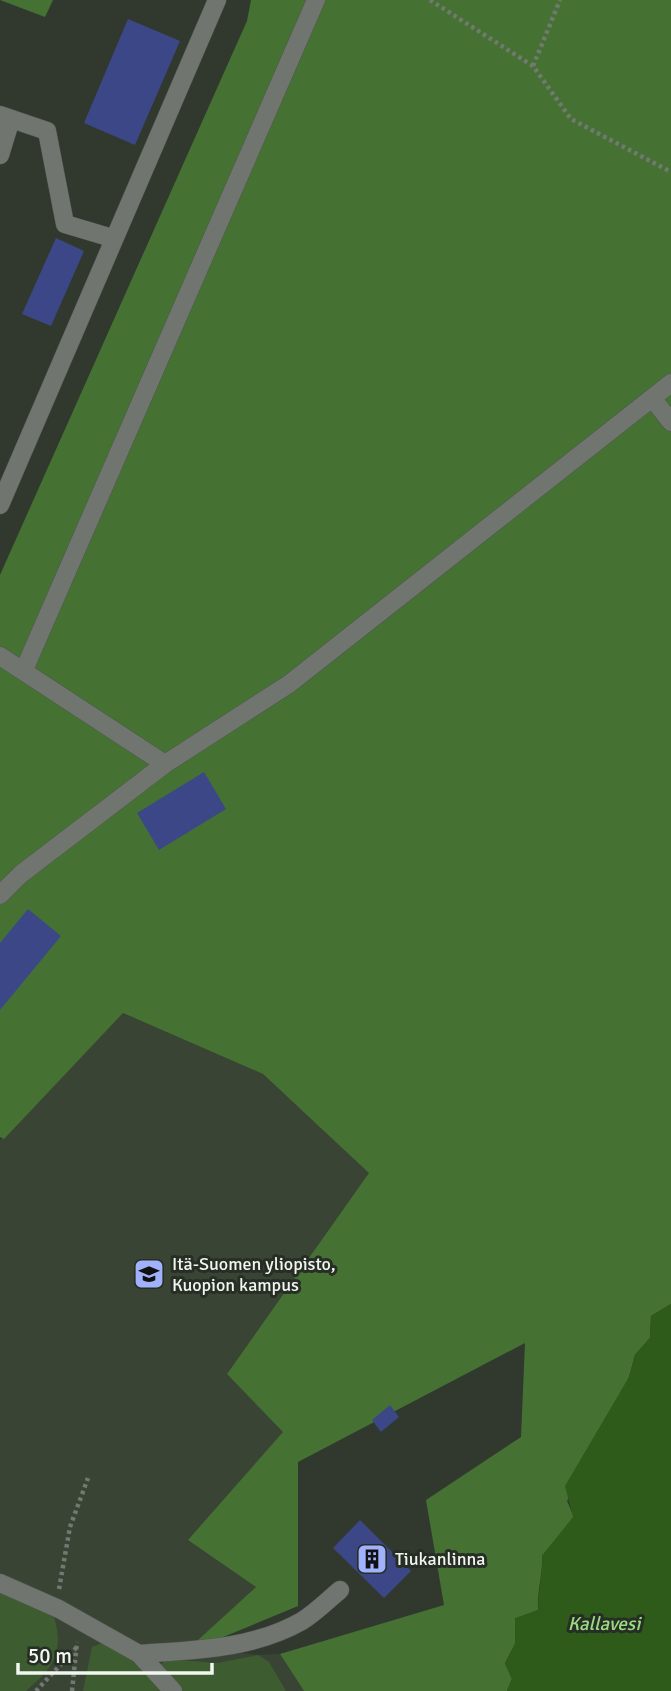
<svg xmlns="http://www.w3.org/2000/svg" width="671" height="1691" viewBox="0 0 671 1691" font-family="Signika,sans-serif">
<rect width="100%" height="100%" fill="#31392f"/>
<path fill="#394435" d="M 123,1013 L 263,1074 L 370,1173 L 227,1374 L 290,1432 L 256,1587 L 199,1640 L 199,1647 L 258,1655 L 280,1654 L 304,1691 L 0,1691 L 0,1140 Z"/>
<path fill="#3d5d31" d="M 0,1591 L 54,1617 C 65,1653 52,1669 26,1691 L 0,1691 Z
M 102,1643 L 127,1656 L 162,1691 L 83,1691 L 92,1647 Z
M 258,1655 L 269,1662 L 286,1691 L 181,1691 L 161,1665 L 166,1659 L 217,1663 Z"/>
<path fill="#457233" d="M 0,0 L 53,0 L 45,17 Z
M 251,0 L 671,0 L 671,1304 L 651,1316 L 650,1338 L 635,1355 L 629,1377 L 567,1501 L 574,1517 L 542,1556 C 543,1575 537,1590 538,1610 L 515,1619 L 515,1644 L 505,1663 L 512,1679 L 507,1691 L 304,1691 L 280,1654 L 444,1605 L 426,1500 L 521,1437 L 525,1343 L 298,1462 L 298,1606 L 199,1647 L 198,1640 L 256,1587 L 188,1540 L 283,1432 L 227,1374 L 369,1173 L 263,1074 L 123,1013 L 4,1139 L 0,1137 L 0,575 L 247,21 Z"/>
<path fill="#2e5a1a" d="M 671,1304 L 671,1691 L 507,1691 L 512,1679 L 505,1663 L 515,1644 L 515,1618 L 538,1610 C 538,1590 543,1575 542,1556 L 573,1517 L 565,1486 L 629,1377 L 635,1355 L 650,1338 L 651,1316 Z"/>
<path fill="#3c4787" d="M 128,19 L 180,41 L 135,145 L 84,123 Z
M 56,238 L 84,251 L 51,326 L 22,314 Z
M 204,772 L 226,809 L 159,850 L 137,813 Z
M 28,909 L 61,936 L 0,1010 L 0,943 Z
M 390,1405 L 399,1417 L 381,1432 L 372,1420 Z
M 360,1520 L 411,1571 L 384,1598 L 333,1548 Z"/>
<g fill="none" stroke-linecap="round" stroke-linejoin="round">
<g stroke="#50574e" stroke-width="19">
<path id="minor" d="M 0,115 L 47,131 L 65,224 L 112,238
M 0,155 L 11,119
M 652,398 L 671,422
M 0,505 L 217,0
M 0,656 L 165,764
M 24,670 L 316,0
M 0,895 L 21,874 L 165,764 L 289,684 L 671,383
M 0,1583 L 59,1609 L 139,1654 L 173,1691
M 139,1654 C 195,1650 253,1649 302,1621 C 315,1613 328,1600 340,1590"/>
</g>
<path stroke="#727970" stroke-width="4.5" stroke-dasharray="3.5 3.5" stroke-linecap="butt" d="M 430,0 L 533,66 L 571,119 L 671,172
M 533,66 L 560,0
M 59,1589 L 70,1527 L 88,1478
M 36,1691 L 76,1648
M 72,1691 L 77,1642"/>
<use href="#minor" stroke="#717570" stroke-width="18"/>
</g>
<defs>
<g id="university-square" transform="scale(1.575)"><rect x="-9" y="-9" width="18" height="18" rx="4" fill="#a1b2fd" stroke="#272e25"/><path d="M0-5L7-2L0 1L-7-2ZM-4 1L0 2.5L4 1V4Q0 6-4 4Z" fill="#111"/></g>
<g id="building-square" transform="scale(1.575)"><rect x="-9" y="-9" width="18" height="18" rx="4" fill="#a1b2fd" stroke="#272e25"/><path d="M-4-6H4V6H1V3H-1V6H-4ZM-2.5-4.3h1.7v1.8h-1.7ZM.8-4.3h1.7v1.8H.8ZM-2.5-1h1.7V.8h-1.7ZM.8-1h1.7V.8H.8Z" fill="#111"/></g>
</defs>
<g fill-rule="evenodd">
<use href="#university-square" x="149" y="1274"/>
<use href="#building-square" x="372" y="1559"/>
</g>
<g text-anchor="middle" dominant-baseline="central" stroke-width="6" stroke-linejoin="round" paint-order="stroke">
<g font-size="18" fill="#f1f6ef" stroke="#272e25" text-anchor="start">
<text x="172" y="1264">Itä-Suomen yliopisto,<tspan x="172" dy="21">Kuopion kampus</tspan></text>
<text x="395" y="1559">Tiukanlinna</text>
</g>
<g font-size="19" font-style="italic" fill="#9ada81" stroke="#272e25">
<text x="604" y="1624">Kallavesi</text>
</g>
</g>
<path d="M18 1663v10h194v-10" fill="none" stroke="#f1f6ef" stroke-width="3.5"/>
<text x="28" y="1663" font-size="21" fill="#f1f6ef" stroke="#272e25" stroke-width="5" paint-order="stroke">50 m</text>
</svg>
